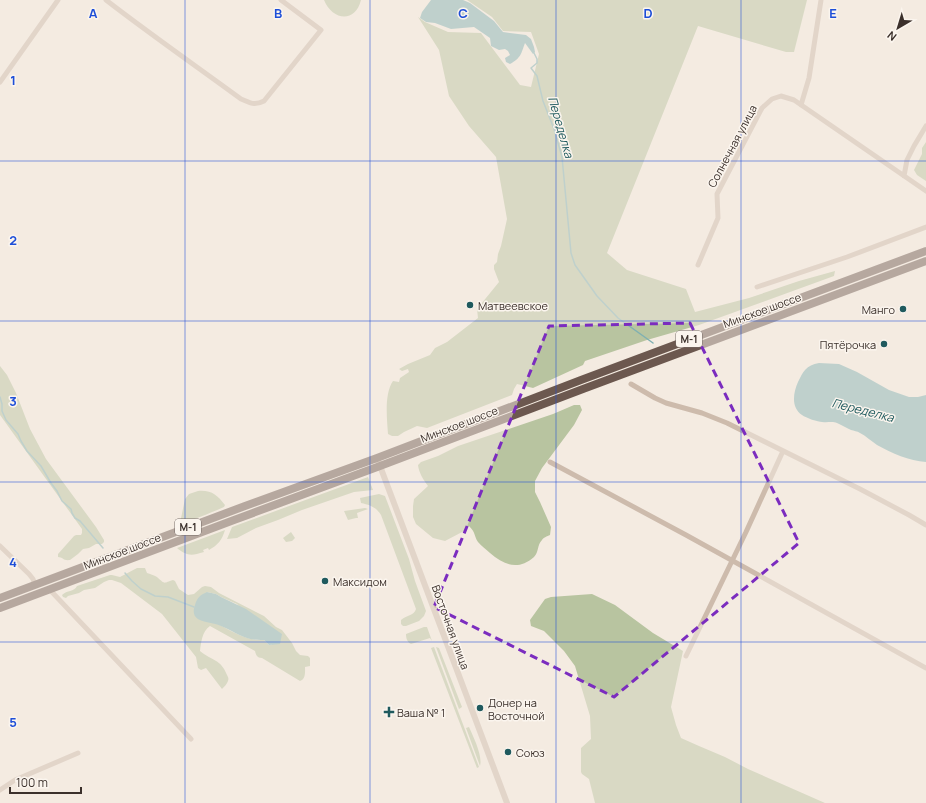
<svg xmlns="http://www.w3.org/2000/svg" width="926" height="803" viewBox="0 0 926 803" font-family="Manrope,sans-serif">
<rect width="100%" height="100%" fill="#f4ebe1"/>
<path fill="#b8c4a0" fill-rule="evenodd" d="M 324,0 L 361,0 C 355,24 332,20 324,0 Z
M 467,0 L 807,0 L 794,52 L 786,52 L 698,26 L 607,253 L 627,270 L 686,289 L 695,312 L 749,298 L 799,281 L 835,271 L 834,276 L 699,325 L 647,340 L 585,361 L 583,365 L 533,388 L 517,384 L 514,389 L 512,395 L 427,428 L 417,426 L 404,432 L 398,436 L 392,436 L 388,434 C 387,419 384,394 393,381 L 399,382 L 400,378 L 409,372 L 408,369 L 402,371 L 399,369 L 408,364 L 430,355 L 435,348 L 447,342 L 478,318 L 477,309 L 499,282 L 494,269 L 494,265 L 497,262 L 498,254 L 501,246 L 507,219 L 496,157 L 469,126 L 449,96 L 439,50 L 418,17 L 425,22 L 448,32 L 481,33 L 520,85 L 531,87 L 539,54 L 531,32 L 503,31 L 492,17 Z
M 926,142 L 926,181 L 917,175 L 914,170 L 922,154 L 922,148 Z
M 0,366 L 7,375 L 16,393 L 30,429 L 46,459 L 96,527 L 104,540 L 104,542 L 102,544 L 96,544 L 89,548 L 83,549 L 78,554 L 70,560 C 63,561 63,557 58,557 L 58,554 L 74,536 L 76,535 L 81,535 L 82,533 L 82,529 L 0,415 Z
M 574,405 L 580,405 L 582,410 L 574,425 L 542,468 L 535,481 L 535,492 L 540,502 L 551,527 L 550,535 C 547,536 543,538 542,540 C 537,545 539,552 534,557 C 518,571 504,565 490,553 C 486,549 481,546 478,542 C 474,536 476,533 469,526 L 464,531 L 445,541 L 433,538 L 416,524 L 413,517 L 413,506 L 414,499 L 428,486 C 423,479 419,473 418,465 L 421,462 L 438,456 L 458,446 L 553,414 Z
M 368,477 L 373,490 L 354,492 L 302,510 L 278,520 L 256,528 L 237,538 L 227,539 L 232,527 Z
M 198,491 C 212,490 217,495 225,505 L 224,507 C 210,513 195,520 180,523 L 185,499 L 189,494 Z
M 379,494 L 385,496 L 409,559 L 415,581 L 426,611 L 424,616 L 419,621 L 406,626 L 403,626 L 401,624 L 401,620 C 406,615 414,616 416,609 L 381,515 C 376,507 370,505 361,503 L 360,498 Z
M 365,508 L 368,509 L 357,513 L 358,518 L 356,518 L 348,520 L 344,511 Z
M 225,530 C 222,540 218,545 209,550 L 208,548 L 203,550 L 204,552 C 191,556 187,556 177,548 Z
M 291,532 L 295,538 L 292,541 L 286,542 L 283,538 Z
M 137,568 L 145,568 L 147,573 C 150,574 154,575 157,577 C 166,585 163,583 173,580 L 175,581 L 179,589 L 188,595 L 194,594 L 202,587 L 205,586 L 211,587 L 219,593 L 264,616 L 276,627 L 282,630 L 292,643 L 296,651 L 300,655 L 308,656 L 310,658 L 310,666 L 305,667 C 305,672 306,679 300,681 L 262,658 C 257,658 256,655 255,651 L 210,626 C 202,631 201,643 200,651 C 212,661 221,659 227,675 C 228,677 229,678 228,681 C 227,684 224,687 222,689 L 206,668 L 201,670 L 198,668 L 196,657 L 162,614 L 121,583 L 112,580 L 109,580 L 104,582 L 95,588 L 84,590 L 79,593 L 68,596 L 66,598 L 63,597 L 62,595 C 67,590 74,592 77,586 L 110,575 L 112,575 L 120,577 ZM 207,592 L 216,594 L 221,597 L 237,604 L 272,645 L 269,645 L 264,640 C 248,641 235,633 220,625 Z
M 592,594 L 615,605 L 653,633 L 683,651 L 671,707 L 676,725 L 681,738 L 699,746 L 725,757 L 748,769 L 825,803 L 595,803 L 589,779 L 582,774 L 581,772 L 581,748 L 591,739 L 590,716 L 575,666 L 564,651 L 544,631 L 531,626 L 530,620 L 545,599 L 551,597 Z
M 424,627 L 427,627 L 432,641 L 430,638 L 411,644 C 407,642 406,638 406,634 Z
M 434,647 L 479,767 L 477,768 L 431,648 Z
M 436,647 L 439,648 L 462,707 L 459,709 Z
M 469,727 C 473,736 483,756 480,766 L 466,728 Z"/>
<path fill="#7fb0b2" d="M 431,0 L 463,0 L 470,3 L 494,21 L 503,32 L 526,35 L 531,39 L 534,47 L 535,52 L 533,54 L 525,43 C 521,54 521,58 510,64 L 506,62 L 505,58 L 510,55 L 508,51 L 505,49 L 499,50 L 491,46 L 490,38 L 474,27 L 451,29 L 435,23 L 426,22 L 420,18 L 422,12 Z
M 819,363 L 839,364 L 857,372 L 889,390 L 909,397 L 918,397 L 926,395 L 926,462 C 909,461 892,453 877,445 C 871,441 866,436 860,433 C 857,431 854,431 851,430 C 846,428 842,425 837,423 C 832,421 828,423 822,422 C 818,422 806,418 802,415 C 791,408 793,393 798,382 C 803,372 806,365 819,363 Z
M 207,592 L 216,594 L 221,597 L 246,609 L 282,634 L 280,644 L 269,645 L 264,640 C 245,641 238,633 221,626 C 211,621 188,624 195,605 C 197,598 200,595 207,592 Z"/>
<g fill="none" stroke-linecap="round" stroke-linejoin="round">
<path stroke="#7fb0b2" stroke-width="1.5" d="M 533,51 L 537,59 L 537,63 L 531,68 L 537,76 L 543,101 L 554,129 L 562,157 L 571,253 L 575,265 L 597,296 L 618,318 L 653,343
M 0,397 L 2,404 L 2,411 L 6,420 L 18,434 L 21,441 L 27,451 L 41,466 L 51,483 L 57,491 L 62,501 L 71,509 L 72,513 L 75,518 L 80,521 L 103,548
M 125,573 L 132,581 L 141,589 L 155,596 L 168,597 L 194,607"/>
<path stroke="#cdbbac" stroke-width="5" d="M 106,0 C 150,34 196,66 241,99 C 251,103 254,106 264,101 L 321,30 L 281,0
M 0,82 L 58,0
M 801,105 L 809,78 L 821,0
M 904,176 L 907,160 L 914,146 L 926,126
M 698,265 L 718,218 L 717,194 L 762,108 L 772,99 L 781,96 L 794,100 L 926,191
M 757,287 L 847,257 L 926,227
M 631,384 L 655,398 L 666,403 L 702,413 L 727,423 L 860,489 L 909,515 L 926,525
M 550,462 L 686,535 L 926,668
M 0,546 L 29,574 L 33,579 L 35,585
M 50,590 L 191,739
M 686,656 L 746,532 L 783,451
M 0,790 L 15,780 L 78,753"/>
<path stroke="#cdbbac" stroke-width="6" d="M 377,458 L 507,803"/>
<path stroke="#6c584f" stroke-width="8" d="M 0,598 L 245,506 L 377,458 L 581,380 L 926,251
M 0,608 L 234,520 L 380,466 L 583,389 L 926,261"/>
</g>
<path d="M0 0H926V803H0ZM 690,323 L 799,543 L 614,697 L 434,607 L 549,326 Z" fill="#f4ebe1" fill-opacity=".55" fill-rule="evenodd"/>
<path fill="none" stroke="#7b2cbf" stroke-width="3" stroke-dasharray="8 5" stroke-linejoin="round" d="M 690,323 L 799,543 L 614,697 L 434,607 L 549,326 Z"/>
<path fill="none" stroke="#1d4ed8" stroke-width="1" stroke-opacity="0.55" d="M 185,0 L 185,803M 370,0 L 370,803M 556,0 L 556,803M 741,0 L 741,803M 0,161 L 926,161M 0,321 L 926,321M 0,482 L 926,482M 0,642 L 926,642"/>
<g fill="#1f5a5e" stroke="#fbf5ee" stroke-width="1.5">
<circle cx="470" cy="305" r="4"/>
<circle cx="903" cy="309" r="4"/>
<circle cx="884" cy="344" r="4"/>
<circle cx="325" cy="581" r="4"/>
<circle cx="480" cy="708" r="4"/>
<path d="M387 706h4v4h4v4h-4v4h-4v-4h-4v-4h4z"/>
<circle cx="508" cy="752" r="4"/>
</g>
<g text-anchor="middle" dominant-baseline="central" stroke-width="3" stroke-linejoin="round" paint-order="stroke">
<g fill="#fbf5ee" stroke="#756b66" stroke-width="1">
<rect x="676" y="331" width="26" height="16" rx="3"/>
<rect x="175" y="519" width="26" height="16" rx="3"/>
</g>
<g font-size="10" font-weight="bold" fill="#3b302b">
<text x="689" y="339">М-1</text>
<text x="188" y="527">М-1</text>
</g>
<g font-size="11" fill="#3b302b" stroke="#fbf5ee">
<text transform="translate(732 146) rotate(-62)">Солнечная улица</text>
<text transform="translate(762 310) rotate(-20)">Минское шоссе</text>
<text transform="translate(459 424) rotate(-21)">Минское шоссе</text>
<text transform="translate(122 551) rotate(-21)">Минское шоссе</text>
<text transform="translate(451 627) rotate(70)">Восточная улица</text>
</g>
<g font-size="11" fill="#3b302b" stroke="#fbf5ee" text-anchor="start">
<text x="478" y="305">Матвеевское</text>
<text x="895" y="309" text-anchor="end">Манго</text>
<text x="876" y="344" text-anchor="end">Пятёрочка</text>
<text x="333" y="581">Максидом</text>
<text x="488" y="702">Донер на<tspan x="488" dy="13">Восточной</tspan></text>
<text x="397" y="712">Ваша № 1</text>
<text x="516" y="752">Союз</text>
</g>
<g font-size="12" font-style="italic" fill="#1f5a5e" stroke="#fbf5ee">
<text transform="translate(561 127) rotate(74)">Переделка</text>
<text transform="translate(863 410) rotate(14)">Переделка</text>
</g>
</g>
<g font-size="13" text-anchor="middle" font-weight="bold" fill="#1d4ed8" stroke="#fbf5ee" stroke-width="3" stroke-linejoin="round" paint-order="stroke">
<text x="93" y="18">A</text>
<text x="278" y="18">B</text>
<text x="463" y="18">C</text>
<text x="648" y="18">D</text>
<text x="833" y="18">E</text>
<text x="13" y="85">1</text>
<text x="13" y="245">2</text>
<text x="13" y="406">3</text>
<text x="13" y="567">4</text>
<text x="13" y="727">5</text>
</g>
<g transform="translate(898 28) rotate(218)" stroke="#fbf5ee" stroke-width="3" paint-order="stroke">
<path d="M0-3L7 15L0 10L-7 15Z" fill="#3b302b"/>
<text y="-6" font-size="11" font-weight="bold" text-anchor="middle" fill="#3b302b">N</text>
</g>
<path d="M10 787v6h71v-6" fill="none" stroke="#3b302b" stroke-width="2"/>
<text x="16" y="787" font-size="12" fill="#3b302b" stroke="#fbf5ee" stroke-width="3" paint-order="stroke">100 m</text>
</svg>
